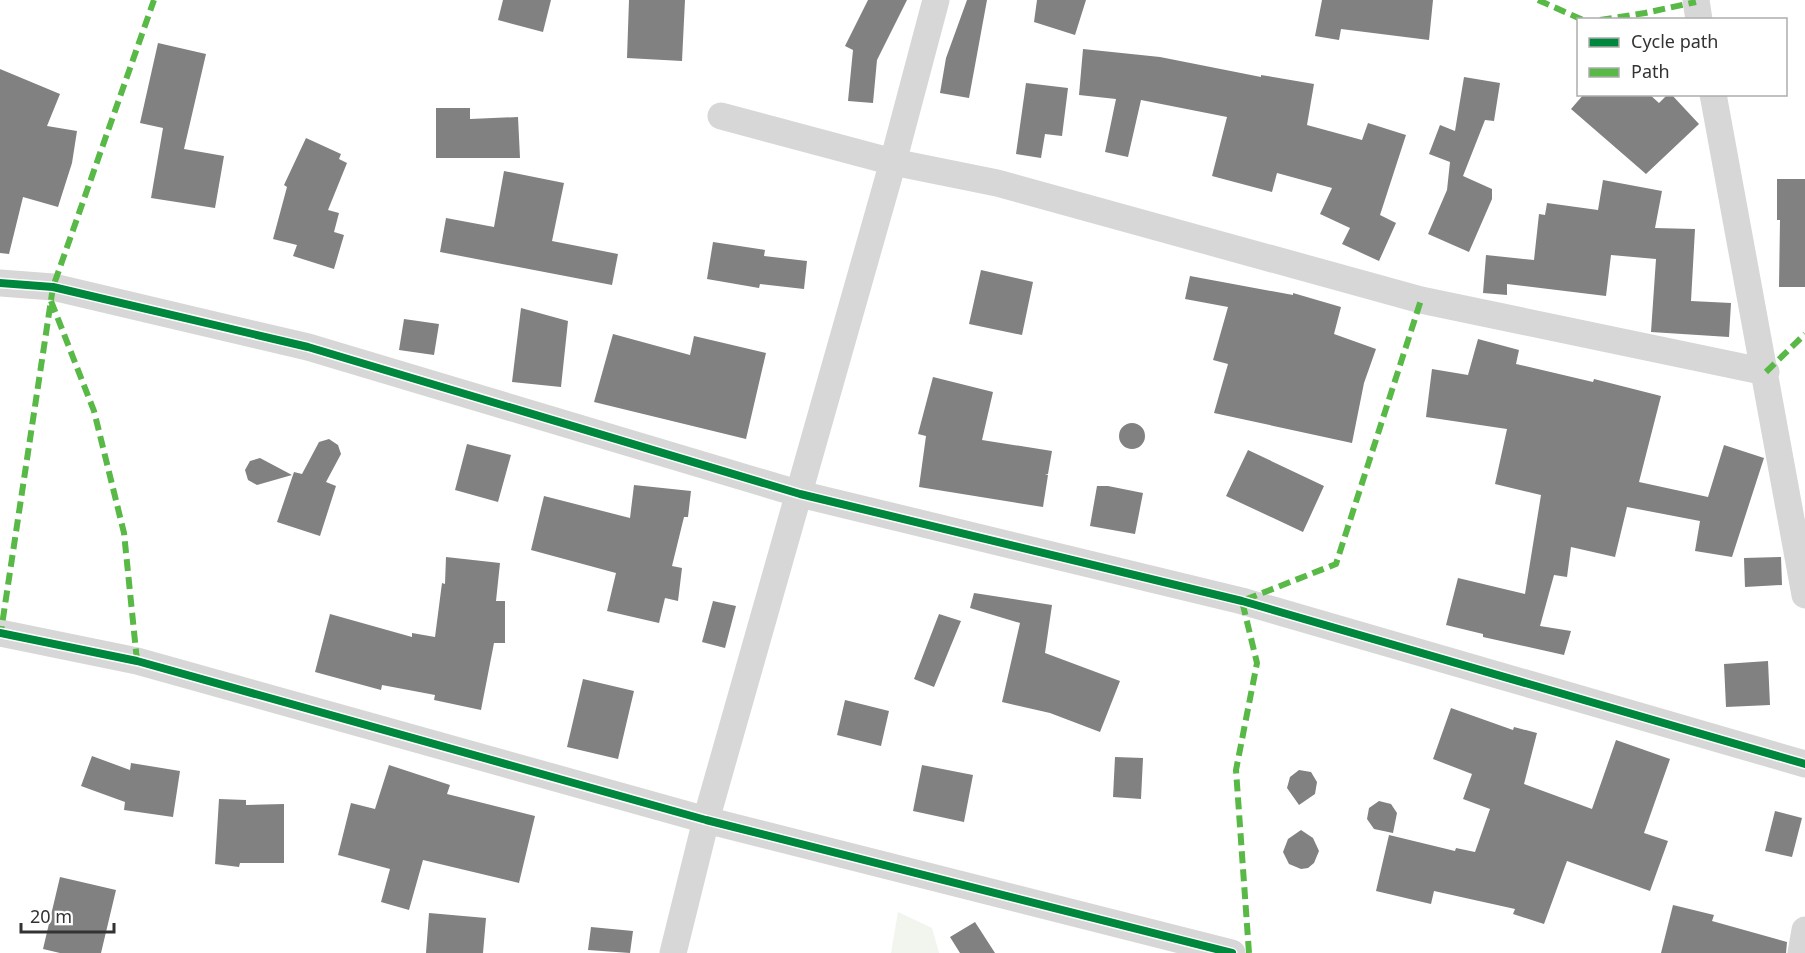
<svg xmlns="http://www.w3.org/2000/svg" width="1805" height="953" viewBox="0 0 1805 953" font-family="'Noto Sans',sans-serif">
<rect width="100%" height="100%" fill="#fff"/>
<path fill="#f1f5ed" d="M 898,912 L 932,928 L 939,953 L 891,953 Z"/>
<path fill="#818181" d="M 503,0 L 551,0 L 543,32 L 498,20 Z
M 629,0 L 685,0 L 682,61 L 627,58 Z
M 868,0 L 907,0 L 877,60 L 873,103 L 848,101 L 853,50 L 845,46 Z
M 967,0 L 987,0 L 969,98 L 940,93 L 946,58 Z
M 1037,0 L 1086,0 L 1075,35 L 1034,22 Z
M 1322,0 L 1433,0 L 1429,40 L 1341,29 L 1339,40 L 1315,36 Z
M 158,43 L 206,54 L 184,149 L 224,156 L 215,208 L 151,198 L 163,128 L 140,123 Z
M 1083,49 L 1160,57 L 1261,77 L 1261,75 L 1314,84 L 1307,125 L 1362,140 L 1368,123 L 1406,135 L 1380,215 L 1396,223 L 1379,261 L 1342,244 L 1350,228 L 1320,214 L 1332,188 L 1277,173 L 1272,192 L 1212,176 L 1227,117 L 1141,100 L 1128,157 L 1105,152 L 1116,99 L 1079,95 Z
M 0,69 L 60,94 L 47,126 L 77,131 L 72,163 L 58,207 L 23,197 L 9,254 L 0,253 Z
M 1464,77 L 1500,83 L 1494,121 L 1485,120 L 1463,176 L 1492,189 L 1492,199 L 1469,252 L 1428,234 L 1447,190 L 1450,162 L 1429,154 L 1440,125 L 1455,131 Z
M 1026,83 L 1068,88 L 1062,136 L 1045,134 L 1041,158 L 1016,154 Z
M 1584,94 L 1649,94 L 1659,103 L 1668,94 L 1671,94 L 1699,124 L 1646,174 L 1571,109 Z
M 436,108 L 470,108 L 470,119 L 518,117 L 520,158 L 436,158 Z
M 306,138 L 341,154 L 339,159 L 347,163 L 328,210 L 339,213 L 334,232 L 344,235 L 334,269 L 293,256 L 297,245 L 273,239 L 287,187 L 284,185 Z
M 504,171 L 564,183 L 552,241 L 618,254 L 612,285 L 440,252 L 446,218 L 494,227 Z
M 1777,179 L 1805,179 L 1805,287 L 1779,287 L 1780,220 L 1777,220 Z
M 1603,180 L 1662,191 L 1655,228 L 1695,229 L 1691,301 L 1731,303 L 1729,337 L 1651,332 L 1656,259 L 1611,255 L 1606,296 L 1507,284 L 1507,295 L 1483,293 L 1486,255 L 1534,260 L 1539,214 L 1545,215 L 1547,203 L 1598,210 Z
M 713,242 L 765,250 L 764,256 L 807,261 L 804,289 L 760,284 L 759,288 L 707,279 Z
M 981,270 L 1033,282 L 1022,335 L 969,324 Z
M 1190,276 L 1293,295 L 1293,293 L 1341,307 L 1334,334 L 1376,349 L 1364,383 L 1352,443 L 1214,413 L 1228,364 L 1213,360 L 1228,307 L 1185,299 Z
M 521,308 L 568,321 L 561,387 L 512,382 Z
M 404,319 L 439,324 L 434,355 L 399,350 Z
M 613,334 L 690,355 L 694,336 L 766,353 L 746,439 L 594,402 Z
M 1478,339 L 1519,350 L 1516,364 L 1593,382 L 1594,379 L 1661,396 L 1639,482 L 1708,497 L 1724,445 L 1764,458 L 1732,557 L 1695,551 L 1700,521 L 1627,507 L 1615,557 L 1571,547 L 1567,577 L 1554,575 L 1540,626 L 1571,631 L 1564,655 L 1483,637 L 1483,634 L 1446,625 L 1458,578 L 1525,594 L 1541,495 L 1495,484 L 1507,429 L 1426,417 L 1432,369 L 1468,375 Z
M 933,377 L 993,392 L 982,440 L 1052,451 L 1048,474 L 1045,475 L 1048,475 L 1043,507 L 919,487 L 926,436 L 918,434 Z
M1119 436a13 13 0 1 1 26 0a13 13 0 1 1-26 0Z
M 329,439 L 338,445 L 341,454 L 326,482 L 336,486 L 320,536 L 277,522 L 294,472 L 302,474 L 319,442 Z
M 467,444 L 511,455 L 498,502 L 455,490 Z
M 1248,450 L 1324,486 L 1303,532 L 1226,496 Z
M 260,458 L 292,475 L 257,485 L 248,480 L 245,470 L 250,461 Z
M 634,485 L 691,491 L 688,517 L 684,517 L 672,566 L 682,568 L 678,601 L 665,598 L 659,623 L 607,611 L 616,573 L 531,550 L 544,496 L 630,518 Z
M 1097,486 L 1108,486 L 1143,493 L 1135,534 L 1090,526 Z
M 446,557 L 500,563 L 496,601 L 505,601 L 505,643 L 494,643 L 481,710 L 434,700 L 435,695 L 382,685 L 381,690 L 315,672 L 330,614 L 412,637 L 412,633 L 435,637 L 442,583 L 445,584 Z
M 1781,557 L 1782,585 L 1745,587 L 1744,558 Z
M 974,593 L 1052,605 L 1045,653 L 1120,681 L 1100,732 L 1050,713 L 1002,702 L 1020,623 L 970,608 Z
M 713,601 L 736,606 L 725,648 L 702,642 Z
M 939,614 L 961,621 L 934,687 L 914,679 Z
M 1768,661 L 1770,705 L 1726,707 L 1724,664 Z
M 583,679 L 634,691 L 618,759 L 567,747 Z
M 845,700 L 889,711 L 881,746 L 837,735 Z
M 1451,708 L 1513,730 L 1514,727 L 1537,733 L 1524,784 L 1592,809 L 1616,740 L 1670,759 L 1644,833 L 1668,841 L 1650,891 L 1567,861 L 1544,924 L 1513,914 L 1515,909 L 1434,891 L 1431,904 L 1376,891 L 1389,835 L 1455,851 L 1456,848 L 1475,852 L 1490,809 L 1463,799 L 1472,774 L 1433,759 Z
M 92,756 L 130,770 L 131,763 L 180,771 L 173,817 L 124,810 L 125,802 L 81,786 Z
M 1115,757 L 1143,758 L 1141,799 L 1113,797 Z
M 389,765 L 450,785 L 447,794 L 535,816 L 519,883 L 423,860 L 409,910 L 381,902 L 390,869 L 338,855 L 351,803 L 375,809 Z
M 922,765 L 973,775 L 964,822 L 913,811 Z
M 1299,770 L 1311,772 L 1317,782 L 1315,794 L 1299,805 L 1287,788 L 1290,777 Z
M 219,799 L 246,800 L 246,805 L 284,804 L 284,863 L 240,863 L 239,867 L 215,864 Z
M 1379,801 L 1391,804 L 1397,813 L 1393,833 L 1374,829 L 1367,819 L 1369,808 Z
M 1775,811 L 1802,818 L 1792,857 L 1765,851 Z
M 1301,830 L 1313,838 L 1319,851 L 1314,863 L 1308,868 L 1301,869 L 1289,864 L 1283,852 L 1288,839 Z
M 60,877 L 116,890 L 101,953 L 60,953 L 43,949 Z
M 1673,905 L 1714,915 L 1712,921 L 1787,942 L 1786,953 L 1661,953 Z
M 429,913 L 486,918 L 483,953 L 426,953 Z
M 975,922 L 995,953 L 960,953 L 950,937 Z
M 591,927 L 633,931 L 630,953 L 588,950 Z"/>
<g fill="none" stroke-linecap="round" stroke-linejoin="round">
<path stroke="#d7d7d7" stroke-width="27" d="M 1696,0 L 1699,20
M 1713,94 L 1805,595
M 721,116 L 893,162 L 997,183 L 1421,300 L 1766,372
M 0,283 L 53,287 L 308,347 L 800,494 L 1242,601 L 1805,764
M 0,633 L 137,661 L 706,820 L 1232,953
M 673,953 L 706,820 L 893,162 L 936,0
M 1801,953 L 1805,930"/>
<path stroke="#58b947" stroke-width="6" stroke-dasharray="12 6" stroke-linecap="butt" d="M 1538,0 L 1583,20
M 1600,20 L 1645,13 L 1696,2
M 51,301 L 94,411 L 124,533 L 137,661
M 1766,372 L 1805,334
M 0,638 L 53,287 L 154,0
M 1249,953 L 1236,770 L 1257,663 L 1242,601 L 1336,564 L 1421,300"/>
<g stroke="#fff" stroke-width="11">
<path id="cycleway" d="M 0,283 L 53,287 L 308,347 L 800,494 L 1242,601 L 1805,764
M 0,633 L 137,661 L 706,820 L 1232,953"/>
</g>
<use href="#cycleway" stroke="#00873e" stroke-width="8"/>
</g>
<rect x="1577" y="18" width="210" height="78" fill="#ffffff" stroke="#adadad" stroke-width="1.5"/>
<rect x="1589" y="38" width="30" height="9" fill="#00873e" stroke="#adadad" stroke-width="1.5"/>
<text x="1631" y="48" font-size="18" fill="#333333">Cycle path</text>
<rect x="1589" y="68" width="30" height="9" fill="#58b947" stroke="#adadad" stroke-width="1.5"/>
<text x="1631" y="78" font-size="18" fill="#333333">Path</text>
<path d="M21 923v9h93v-9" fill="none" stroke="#333333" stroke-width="3"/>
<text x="30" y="923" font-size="18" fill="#333333" stroke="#ffffff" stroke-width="4.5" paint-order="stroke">20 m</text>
</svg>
